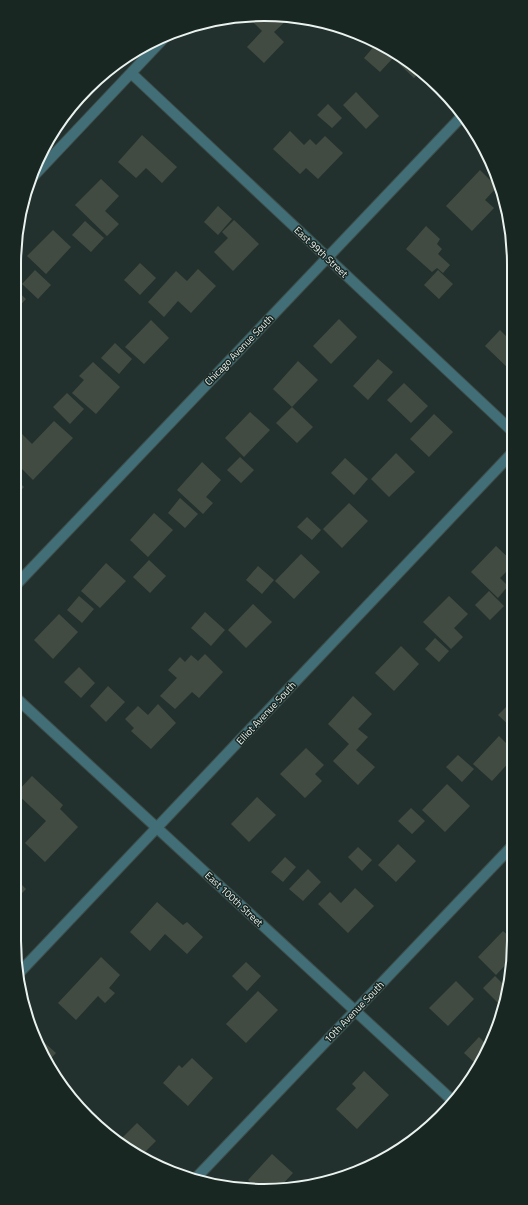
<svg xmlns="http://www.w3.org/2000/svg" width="528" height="1205" viewBox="0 0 528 1205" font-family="'Titillium Web',sans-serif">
<rect width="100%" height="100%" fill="#22312d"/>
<path fill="#424b41" d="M 255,15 L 287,20 L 274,32 L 284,42 L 264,63 L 247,47 L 262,31 L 251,20 Z
M 376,44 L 393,58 L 380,72 L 364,58 Z
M 400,57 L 416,66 L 421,71 L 414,78 L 396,61 Z
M 356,92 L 379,116 L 366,129 L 343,105 Z
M 328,104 L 342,118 L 332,128 L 317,115 Z
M 290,131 L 304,145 L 310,139 L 316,145 L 325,136 L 343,153 L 318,179 L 306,168 L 300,174 L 273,149 Z
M 142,135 L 177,167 L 162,183 L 146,168 L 136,178 L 118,162 Z
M 480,170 L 497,187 L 485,200 L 494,208 L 472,231 L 446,206 Z
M 101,179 L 119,196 L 105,211 L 119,224 L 107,236 L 75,205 Z
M 218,206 L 232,219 L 218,235 L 204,222 Z
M 234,220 L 259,244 L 233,271 L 214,252 L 228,238 L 222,232 Z
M 85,221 L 104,238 L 91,252 L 72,235 Z
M 426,226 L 440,239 L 437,244 L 442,249 L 438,254 L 450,265 L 443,273 L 437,268 L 432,272 L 406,249 Z
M 53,230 L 71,247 L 46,274 L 27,256 Z
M 140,263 L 156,278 L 140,295 L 124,280 Z
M 198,269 L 216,286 L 191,313 L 178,301 L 164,317 L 148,302 L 176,271 L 187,281 Z
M 35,270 L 51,285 L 38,299 L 22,284 Z
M 438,270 L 453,284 L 439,299 L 424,285 Z
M 14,288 L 26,299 L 14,312 Z
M 339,319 L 357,337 L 331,364 L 313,346 Z
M 151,320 L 169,338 L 144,364 L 125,347 Z
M 500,330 L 507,337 L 512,331 L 511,371 L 485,346 Z
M 115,343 L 132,359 L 119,374 L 101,358 Z
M 378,359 L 393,372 L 368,400 L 353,386 Z
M 298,361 L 318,380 L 292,407 L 313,427 L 297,443 L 276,423 L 292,407 L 273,389 Z
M 93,362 L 120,387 L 96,414 L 72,393 L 84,380 L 79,376 Z
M 404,383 L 428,406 L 411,423 L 387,400 Z
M 67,393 L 84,409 L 70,424 L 53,407 Z
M 250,412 L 270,430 L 244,457 L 225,438 Z
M 434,414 L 453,432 L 429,457 L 410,439 Z
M 54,421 L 73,438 L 33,480 L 14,461 L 14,429 L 15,427 L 32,444 Z
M 396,453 L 415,472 L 389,497 L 371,479 Z
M 240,457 L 254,470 L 241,483 L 227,470 Z
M 345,458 L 368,479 L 354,495 L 331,473 Z
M 202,462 L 221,480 L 206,497 L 213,503 L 203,514 L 177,490 Z
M 14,477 L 24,487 L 14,498 Z
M 180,498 L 198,514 L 185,528 L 168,513 Z
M 349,503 L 368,521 L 342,548 L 323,529 Z
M 154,513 L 173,530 L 148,557 L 130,540 Z
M 307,517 L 321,530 L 312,540 L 297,527 Z
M 496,546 L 513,562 L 513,565 L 500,578 L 508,586 L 498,598 L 471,572 Z
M 301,554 L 320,572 L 294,599 L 275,581 Z
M 149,560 L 166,576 L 150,593 L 133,577 Z
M 106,563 L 126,581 L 100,608 L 81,591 Z
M 258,566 L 274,580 L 262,594 L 246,580 Z
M 489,591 L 504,606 L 490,620 L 475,605 Z
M 79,596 L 94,609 L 82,623 L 67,610 Z
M 449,596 L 468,614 L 454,628 L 463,637 L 451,649 L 423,622 Z
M 253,604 L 272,622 L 246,648 L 228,630 Z
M 205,612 L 225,630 L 211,646 L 191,628 Z
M 59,614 L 78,632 L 53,659 L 34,640 Z
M 435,638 L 449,651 L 439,662 L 425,649 Z
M 401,646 L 419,664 L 394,691 L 375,673 Z
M 205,654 L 223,672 L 199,698 L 192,692 L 175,709 L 160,696 L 177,678 L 168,670 L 180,657 L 185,662 L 191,655 L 198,661 Z
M 79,667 L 95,683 L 81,698 L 64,682 Z
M 108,686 L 125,702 L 106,722 L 90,706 Z
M 353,696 L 372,714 L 358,729 L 368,737 L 356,750 L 375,767 L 358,785 L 333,761 L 349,744 L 328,724 Z
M 158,704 L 176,723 L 151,749 L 131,731 L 134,728 L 125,719 L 138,706 L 148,715 Z
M 508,705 L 513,711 L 513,726 L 512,728 L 498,715 Z
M 499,736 L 513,750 L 513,758 L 492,781 L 473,764 Z
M 306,748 L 324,765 L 315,774 L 322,781 L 305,798 L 280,774 Z
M 458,755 L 474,769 L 462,782 L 446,767 Z
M 32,776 L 63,805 L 60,809 L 78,827 L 45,862 L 25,843 L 46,821 L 16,793 Z
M 447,784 L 470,806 L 445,832 L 422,810 Z
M 257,797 L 276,815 L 249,842 L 231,824 Z
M 411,808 L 425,821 L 412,834 L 398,821 Z
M 398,844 L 416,861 L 396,882 L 378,865 Z
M 358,847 L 372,860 L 362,871 L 348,857 Z
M 285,857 L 296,867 L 283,882 L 271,872 Z
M 308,869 L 321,882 L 303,901 L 289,889 Z
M 14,877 L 26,889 L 14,901 Z
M 355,888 L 374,906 L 348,933 L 318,904 L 330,892 L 341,903 Z
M 157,902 L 183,925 L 187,922 L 203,937 L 187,954 L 165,934 L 150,951 L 130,932 Z
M 503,931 L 514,941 L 511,959 L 496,975 L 478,957 Z
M 101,957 L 120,975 L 109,988 L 115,993 L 105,1003 L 98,996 L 76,1020 L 58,1003 Z
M 246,962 L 261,976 L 247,991 L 232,976 Z
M 495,976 L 506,987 L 504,998 L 499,1004 L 483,988 Z
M 456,981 L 474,999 L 448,1026 L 429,1008 Z
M 258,991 L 278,1010 L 246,1043 L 226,1024 Z
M 37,1036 L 56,1053 L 49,1060 L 36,1037 Z
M 479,1037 L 487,1045 L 476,1064 L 464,1053 Z
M 192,1058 L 213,1078 L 188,1106 L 163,1083 L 179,1065 L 182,1068 Z
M 364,1071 L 389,1095 L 357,1129 L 336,1109 L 356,1088 L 352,1084 Z
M 137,1123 L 156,1141 L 139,1158 L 119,1141 Z
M 272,1154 L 293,1173 L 281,1186 L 283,1188 L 256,1188 L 248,1180 Z"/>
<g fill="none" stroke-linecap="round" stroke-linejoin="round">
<g stroke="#3e4c48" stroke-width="12">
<path id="minor" d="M 131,73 L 512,431
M 28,182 L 165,37
M 14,587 L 464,114
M 14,696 L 454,1102
M 19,973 L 513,452
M 195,1179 L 514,844"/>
</g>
<use href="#minor" stroke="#416e77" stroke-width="10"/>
</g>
<g text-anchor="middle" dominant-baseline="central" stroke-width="3" stroke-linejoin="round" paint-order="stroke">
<g font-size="10" fill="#e9f2ef" stroke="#192723">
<text transform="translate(321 252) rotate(43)">East 99th Street</text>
<text transform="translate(239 350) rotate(-46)">Chicago Avenue South</text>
<text transform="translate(266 713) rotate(-47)">Elliot Avenue South</text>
<text transform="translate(234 899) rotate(43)">East 100th Street</text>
<text transform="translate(354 1012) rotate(-46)">10th Avenue South</text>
</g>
</g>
<path d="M0 0H528V1205H0ZM264 21H264A243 243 0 0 1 507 264V941A243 243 0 0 1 264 1184H264A243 243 0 0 1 21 941V264A243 243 0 0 1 264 21Z" fill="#192723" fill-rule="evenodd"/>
<path fill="none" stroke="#e9f2ef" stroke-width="2" d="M264 21H264A243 243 0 0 1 507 264V941A243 243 0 0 1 264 1184H264A243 243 0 0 1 21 941V264A243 243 0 0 1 264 21Z"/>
</svg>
